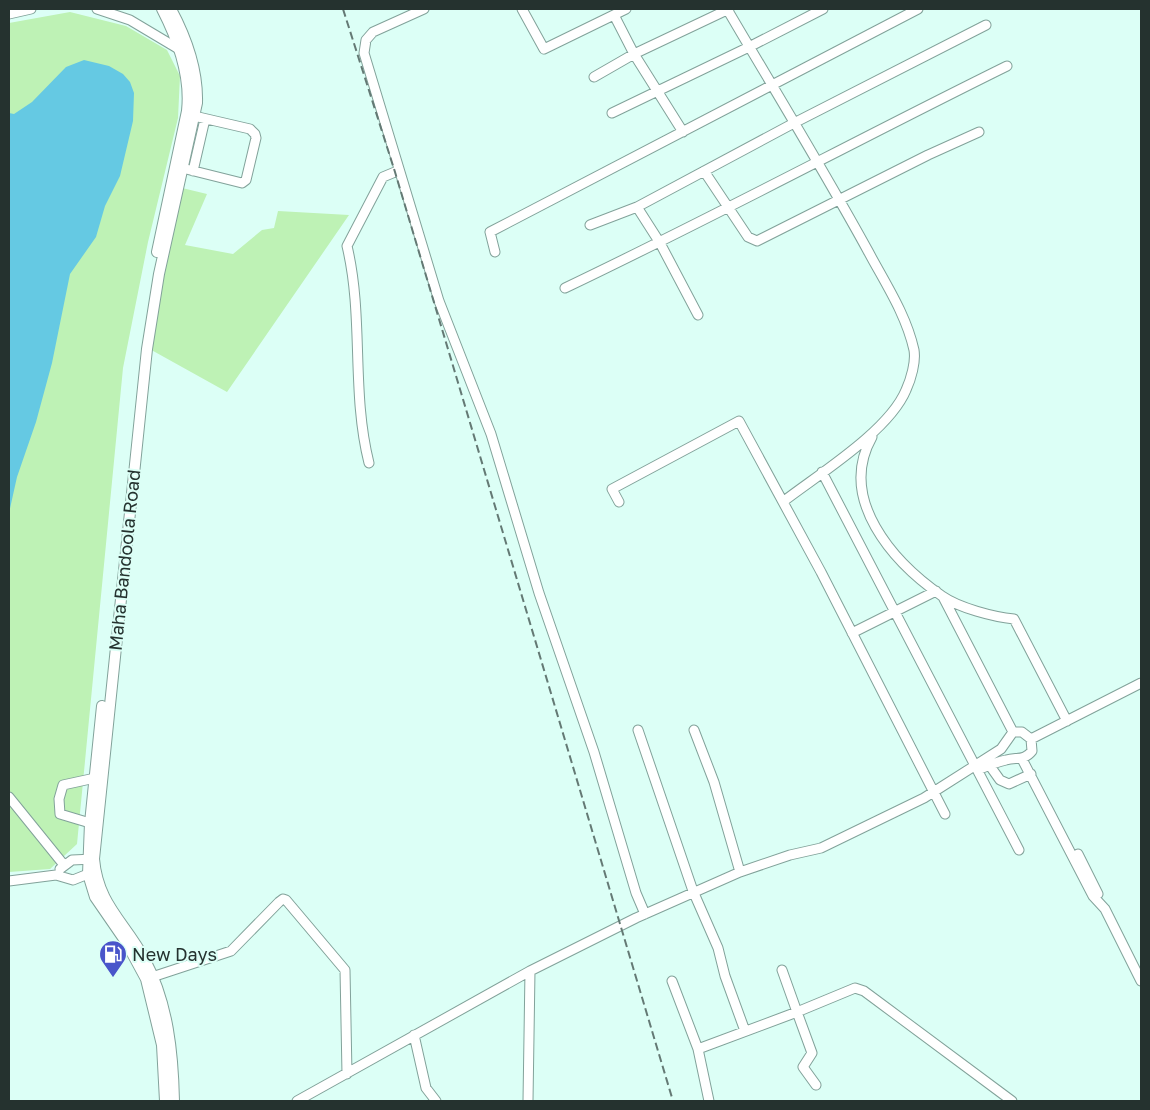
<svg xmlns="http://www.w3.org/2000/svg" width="1150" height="1110" viewBox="0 0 1150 1110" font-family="'Golos Text',sans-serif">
<rect width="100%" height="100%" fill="#dcfff6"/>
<path fill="#bef2b5" d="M 70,12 L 126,26 L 167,50 L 180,76 L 178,118 L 148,242 L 123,368 L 77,844 L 50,869 L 9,872 L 9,23 Z
M 178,187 L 207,194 L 185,245 L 233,254 L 262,230 L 274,228 L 278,211 L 349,215 L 227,392 L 146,347 Z"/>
<path fill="#65c9e3" d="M 84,60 L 109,66 L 123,74 L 130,82 L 134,93 L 133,121 L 120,176 L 105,206 L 96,237 L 70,274 L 52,363 L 36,422 L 17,477 L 9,513 L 9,113 L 14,114 L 32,102 L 66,67 Z"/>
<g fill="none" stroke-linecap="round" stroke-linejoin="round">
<g stroke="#82a29a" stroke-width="11">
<path id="minor" d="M 97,9 L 130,20 L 182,51
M 424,9 L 373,32 L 366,40 L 364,53 L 439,301 L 491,434 L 539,593 L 594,752 L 636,893 L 645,914
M 522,9 L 544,49 L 626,9
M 727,9 C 774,89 823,169 868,251 C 885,283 906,314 914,350 C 916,362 911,379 906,390 C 889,431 819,474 784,501
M 9,14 L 31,9
M 614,15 L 634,54 L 683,132
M 594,77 L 634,54 L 729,9
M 612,113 L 749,47 L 823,9
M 182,168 L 242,183 L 246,180 L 256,138 L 255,134 L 250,129 L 194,116
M 193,171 L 205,119
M 704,171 L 748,237 L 757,241 L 928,155 L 979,132
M 637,207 L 660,243 L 698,315
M 590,225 L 637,207 L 794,123 L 986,25
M 495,252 L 490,232 L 918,9
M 565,288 C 714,217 859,139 1007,66
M 872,437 C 837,499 893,562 942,596 C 959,608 994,617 1014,619 L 1067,721
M 369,463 C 351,392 364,317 347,246 L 383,177 L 395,172
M 822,472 L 1019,850
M 619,502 L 612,489 L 739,421 L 821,572 L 945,814
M 943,597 L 1013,732
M 852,633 L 936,591
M 638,730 L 693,891 L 718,948 L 725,976 L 745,1031
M 694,730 L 714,782 L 740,872
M 1031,739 L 1141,683
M 1022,759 L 1093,896 L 1105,909 L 1141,981
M 990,766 L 1000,780 L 1009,784 L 1031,774
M 9,797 L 64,865
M 90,823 L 60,814 L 59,799 L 63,785 L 95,778
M 1078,854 L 1098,894
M 60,869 L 72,860 L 94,859
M 56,875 L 73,880 L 93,872
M 9,881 L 56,875
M 782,970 L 797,1012 L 855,988 L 864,991 L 1012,1101
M 146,979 L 231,951 L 279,902 L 283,899 L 286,900 L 345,970 L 347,1074
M 672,981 L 698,1049 L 709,1101
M 414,1035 L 426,1088 L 436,1101
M 698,1049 L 797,1012 L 812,1053 L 803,1067 L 816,1085
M 297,1101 L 530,971 L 636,918 L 740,872 L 790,855 L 821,848 L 924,798 L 1001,749 L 1013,732 L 1022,732 L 1031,739 L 1032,751 C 1024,761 1017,757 1006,760 C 997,762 987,766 978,770
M 528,1101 L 530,971"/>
</g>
<g stroke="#82a29a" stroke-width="12">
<path id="major" d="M 171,9 C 186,37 198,71 197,103 L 159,274 L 147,349 L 94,859 C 98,905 125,922 145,960 C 168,1003 173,1053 174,1101
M 157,252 L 187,111 C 191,75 178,40 162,9
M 102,706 L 90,823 L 88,874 L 95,897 L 126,942 L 146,979 L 162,1045 L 165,1101"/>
</g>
<use href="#minor" stroke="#fff" stroke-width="9"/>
<use href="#major" stroke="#fff" stroke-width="10"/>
<path stroke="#647974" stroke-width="2" stroke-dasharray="8 4" stroke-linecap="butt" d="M 343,9 L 395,172 L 673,1101"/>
</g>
<defs>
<g id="fuel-pin" transform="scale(1.4375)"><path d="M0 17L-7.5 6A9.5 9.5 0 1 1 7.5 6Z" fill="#4955ca" stroke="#dcfff6"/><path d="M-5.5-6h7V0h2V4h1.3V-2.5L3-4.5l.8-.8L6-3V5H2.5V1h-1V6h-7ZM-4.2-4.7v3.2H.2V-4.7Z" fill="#fff"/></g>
</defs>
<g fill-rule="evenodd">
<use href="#fuel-pin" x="113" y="954"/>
</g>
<g text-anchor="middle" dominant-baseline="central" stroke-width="4" stroke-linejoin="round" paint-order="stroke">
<g font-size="18" fill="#25322f" stroke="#dcfff6">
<text transform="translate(124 560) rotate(-84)">Maha Bandoola Road</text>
</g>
<g font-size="18" fill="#25322f" stroke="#dcfff6" text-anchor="start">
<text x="132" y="954">New Days</text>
</g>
</g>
<rect width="1150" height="1110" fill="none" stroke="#25322f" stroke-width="20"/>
</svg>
